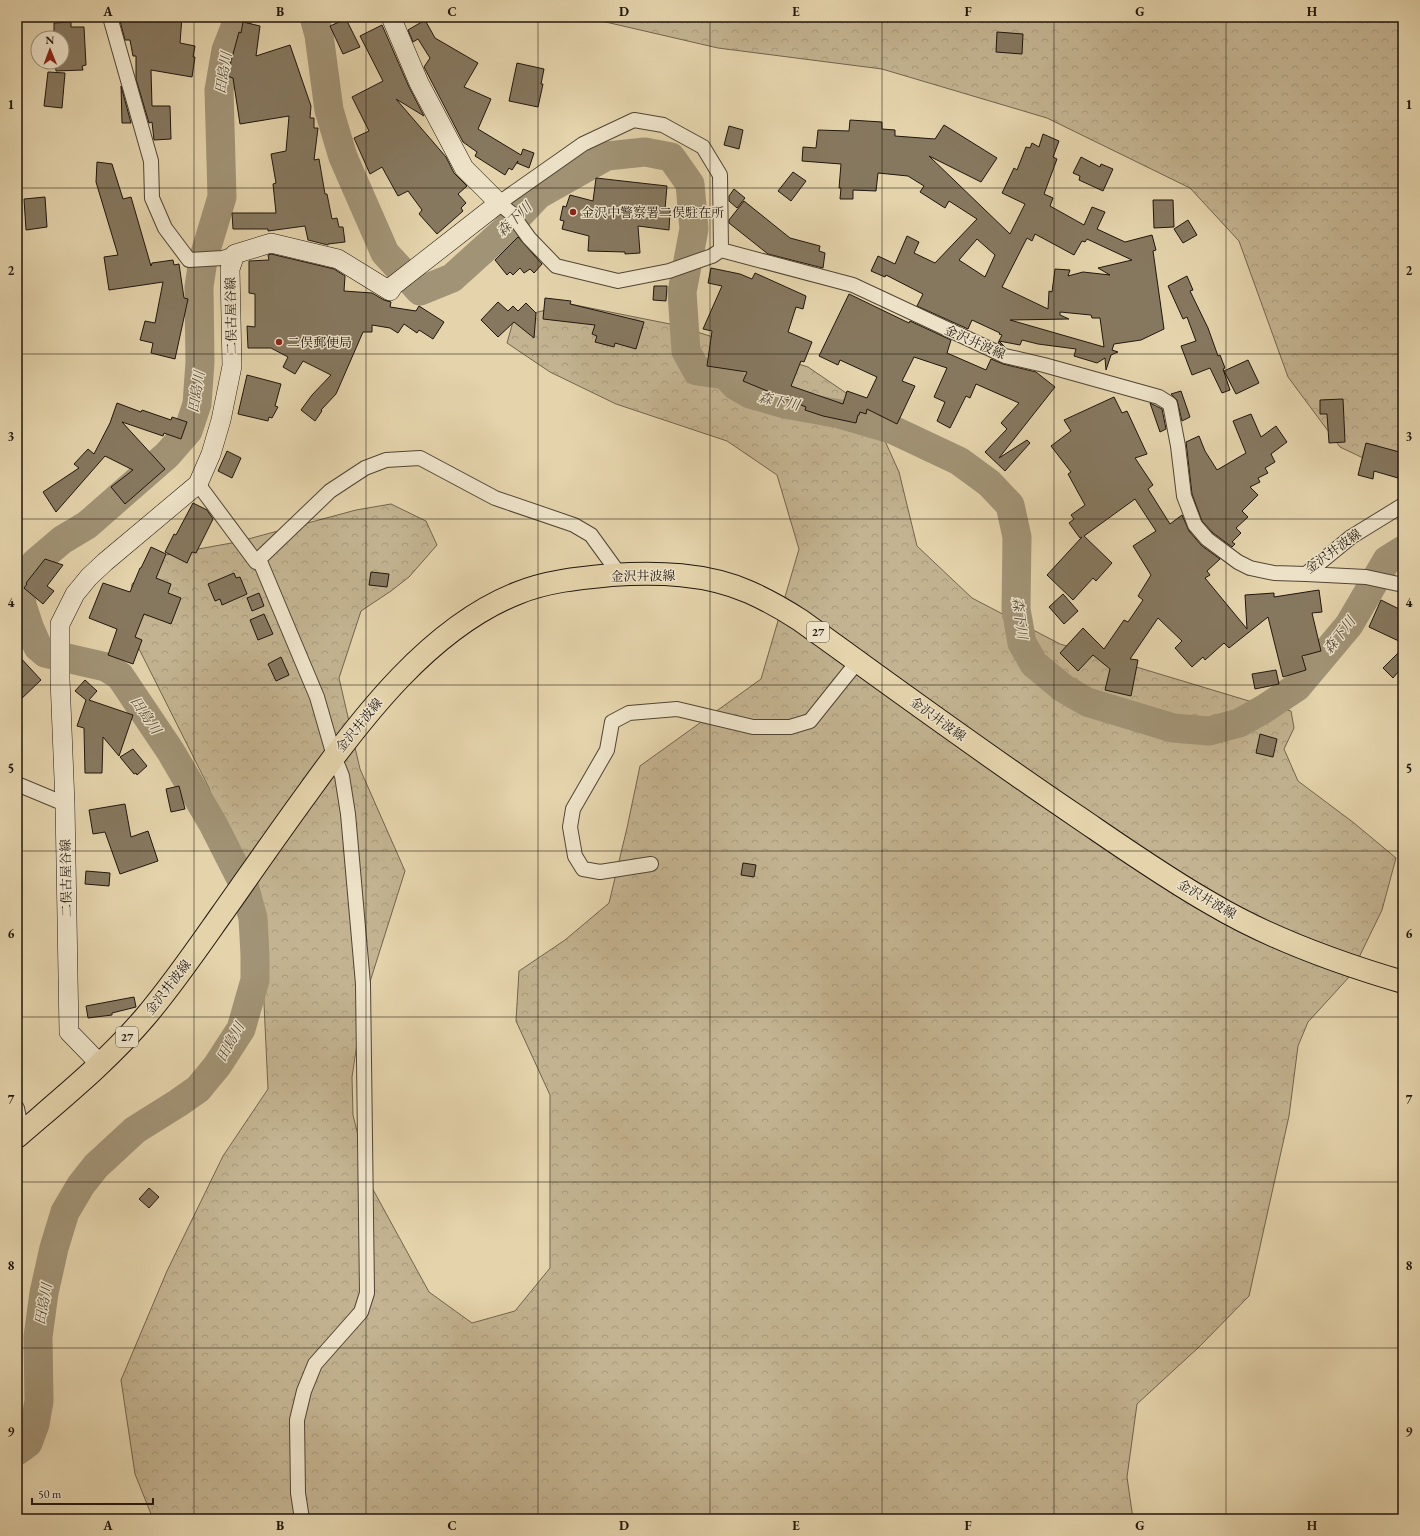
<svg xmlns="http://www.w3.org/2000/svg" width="1420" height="1536" viewBox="0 0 1420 1536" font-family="'EB Garamond','Noto Serif JP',serif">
<defs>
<pattern id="forest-crowns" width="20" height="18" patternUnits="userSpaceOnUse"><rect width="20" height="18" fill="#c3b390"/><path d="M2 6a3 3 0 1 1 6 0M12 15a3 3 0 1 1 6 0" fill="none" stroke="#a7997b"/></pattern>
</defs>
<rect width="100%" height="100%" fill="#e4d3ab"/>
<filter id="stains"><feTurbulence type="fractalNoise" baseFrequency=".005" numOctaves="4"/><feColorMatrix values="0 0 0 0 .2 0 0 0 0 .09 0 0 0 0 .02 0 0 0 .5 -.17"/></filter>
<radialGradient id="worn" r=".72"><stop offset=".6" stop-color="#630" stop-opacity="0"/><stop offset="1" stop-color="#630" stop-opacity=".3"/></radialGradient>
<path fill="url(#forest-crowns)" stroke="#72644e" d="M 584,17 L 1403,17 L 1403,477 L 1340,447 L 1288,377 L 1239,241 L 1190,188 L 1047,118 L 882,69 L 718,48 Z
M 570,304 L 675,325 L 808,367 L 871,410 L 899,472 L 917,546 L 972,598 L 1060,644 L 1259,704 L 1291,711 L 1294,728 L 1284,749 L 1298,781 L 1354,823 L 1396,858 L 1382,910 L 1350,976 L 1308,1022 L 1298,1046 L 1289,1116 L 1249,1296 L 1199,1347 L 1137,1404 L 1127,1477 L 1133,1519 L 153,1519 L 135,1474 L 121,1380 L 167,1271 L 223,1156 L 268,1089 L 261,939 L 209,788 L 129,629 L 132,584 L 160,556 L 237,542 L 356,510 L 391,504 L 426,521 L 437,545 L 409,577 L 391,591 L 361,611 L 339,678 L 360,769 L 405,871 L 363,1004 L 352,1077 L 353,1115 L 370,1184 L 429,1292 L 472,1323 L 515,1311 L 550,1268 L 550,1095 L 516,1021 L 519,971 L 565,940 L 609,903 L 627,828 L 640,766 L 761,679 L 799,549 L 777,475 L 727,441 L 616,404 L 550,372 L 507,343 L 514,318 Z"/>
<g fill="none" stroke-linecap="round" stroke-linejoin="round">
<path stroke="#a19375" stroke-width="29" d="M 314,17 L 319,35 L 329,110 L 343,157 L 385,253 L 420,291 L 452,278 L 504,231 L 538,195 L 607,156 L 645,152 L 671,157 L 690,184 L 694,229 L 682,292 L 686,351 L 697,371 L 725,375 L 736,386 L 750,394 L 785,404 L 840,414 L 891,429 L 959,461 L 989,483 L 1010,505 L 1017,537 L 1016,609 L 1022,643 L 1034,664 L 1063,688 L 1087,702 L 1173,728 L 1209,731 L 1239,723 L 1264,709 L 1297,687 L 1349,625 L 1387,560 L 1403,550
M 17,1451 L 28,1443 L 35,1424 L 39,1401 L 38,1337 L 44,1293 L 54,1248 L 65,1212 L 81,1185 L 96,1166 L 135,1130 L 178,1103 L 198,1089 L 217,1066 L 241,1029 L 255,980 L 255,955 L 253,918 L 244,885 L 213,824 L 171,752 L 120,676 L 106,667 L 45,653 L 38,647 L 30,629 L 22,605 L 21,586 L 35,563 L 62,540 L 87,525 L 167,455 L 188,431 L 197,404 L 200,362 L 199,287 L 203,260 L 222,197 L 219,90 L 226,50 L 239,17"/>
</g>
<path fill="#86785f" stroke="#20160d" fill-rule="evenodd" d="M 119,17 L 182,17 L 180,43 L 195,46 L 193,57 L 195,57 L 192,77 L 151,70 L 152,106 L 170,106 L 171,139 L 154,140 L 152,122 L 149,123 L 136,79 L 136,56 L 133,56 L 130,40 L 125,40 Z
M 346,19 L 360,47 L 343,54 L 330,26 Z
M 425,20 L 435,38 L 478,63 L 464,87 L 491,99 L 478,129 L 521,155 L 523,149 L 534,153 L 529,168 L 517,163 L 518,161 L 512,170 L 509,168 L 505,175 L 475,156 L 477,152 L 463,142 L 424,67 L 430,58 L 418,39 L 413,42 L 408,30 Z
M 71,22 L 71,27 L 84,27 L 86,65 L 82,66 L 83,70 L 56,71 L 55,62 L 62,62 L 62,38 L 54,38 L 54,23 Z
M 243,22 L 260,26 L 256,56 L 290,45 L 311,106 L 310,118 L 314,118 L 314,128 L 318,128 L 314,160 L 319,159 L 325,194 L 327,194 L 332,219 L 337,218 L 339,227 L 343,227 L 345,242 L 328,244 L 328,245 L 308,240 L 305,226 L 268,231 L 268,229 L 233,229 L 232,213 L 276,213 L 273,184 L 276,183 L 271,154 L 286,151 L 289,116 L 240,124 L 233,78 L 227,76 L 239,32 L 241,33 Z
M 382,25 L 409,87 L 424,116 L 396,99 L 446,157 L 454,173 L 467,186 L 458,194 L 466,203 L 461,208 L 463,211 L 437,234 L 419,214 L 422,210 L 408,191 L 398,196 L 382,167 L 370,174 L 354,138 L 369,131 L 352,97 L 383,81 L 360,36 Z
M 997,32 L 1023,34 L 1022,54 L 996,52 Z
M 517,63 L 544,69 L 541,84 L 543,84 L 538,107 L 509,101 Z
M 48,72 L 65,73 L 62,108 L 44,106 Z
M 121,86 L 131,123 L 122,123 Z
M 850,120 L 882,122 L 882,129 L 895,130 L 895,136 L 935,139 L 944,125 L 997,158 L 981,182 L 929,156 L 1010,234 L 1025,204 L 1002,193 L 1014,168 L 1017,170 L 1026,147 L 1030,148 L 1032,143 L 1039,147 L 1043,134 L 1059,141 L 1053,157 L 1057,159 L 1044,194 L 1053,198 L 1050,206 L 1084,225 L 1092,207 L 1105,212 L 1097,229 L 1125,242 L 1152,235 L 1156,250 L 1153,251 L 1164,329 L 1141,340 L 1114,344 L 1112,350 L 1118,352 L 1111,355 L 1106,370 L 1105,358 L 1097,363 L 1074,356 L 1076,349 L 1038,344 L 1022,340 L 1020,345 L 999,341 L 1005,347 L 998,343 L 1002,335 L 999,334 L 1000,333 L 972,320 L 968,329 L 917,306 L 923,294 L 886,275 L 885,277 L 871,271 L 878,256 L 895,264 L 907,236 L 919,242 L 914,253 L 935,263 L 977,219 L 949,201 L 945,208 L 920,192 L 924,186 L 908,176 L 878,173 L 876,191 L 853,190 L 853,199 L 840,199 L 841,188 L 839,188 L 841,164 L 802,161 L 803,147 L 816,148 L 818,130 L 849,131 ZM 1035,234 L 1074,255 L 1082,241 L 1085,242 L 1087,239 L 1132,260 L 1098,268 L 1110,275 L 1083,272 L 1068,276 L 1070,270 L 1055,269 L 1052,292 L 1049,291 L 1048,309 L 1002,287 L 1027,238 L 1032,241 ZM 977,239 L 995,255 L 985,277 L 959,260 ZM 1060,312 L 1091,315 L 1092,318 L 1100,318 L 1104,347 L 1010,320 L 1069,319 L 1060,315 Z
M 729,126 L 743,130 L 739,149 L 724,145 Z
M 1081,157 L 1100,167 L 1101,164 L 1113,169 L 1103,191 L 1079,180 L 1080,176 L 1073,173 Z
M 97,162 L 112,164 L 123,199 L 131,197 L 151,266 L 152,263 L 173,260 L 174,265 L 179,264 L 184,298 L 188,299 L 175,359 L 151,353 L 153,343 L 140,340 L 145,321 L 155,323 L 163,282 L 109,290 L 104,257 L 118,255 L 96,182 Z
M 793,172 L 806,181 L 791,201 L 778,191 Z
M 596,178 L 667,186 L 665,209 L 670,210 L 669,230 L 638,226 L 640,253 L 625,254 L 625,252 L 588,251 L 589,236 L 562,229 L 564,221 L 560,220 L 563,206 L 566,207 L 570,195 L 593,201 Z
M 734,189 L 745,198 L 737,208 L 729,201 L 729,196 Z
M 45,197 L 47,227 L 26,230 L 24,199 Z
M 1153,200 L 1173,200 L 1174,227 L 1154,228 Z
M 744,201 L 790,238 L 820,246 L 819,251 L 825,253 L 823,268 L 768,254 L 729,223 L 729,220 Z
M 1188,220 L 1197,235 L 1183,243 L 1174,229 Z
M 518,237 L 542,264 L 534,273 L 530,269 L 524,273 L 520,268 L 513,275 L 510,272 L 507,275 L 495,260 Z
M 271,254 L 334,269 L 345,276 L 344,291 L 372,293 L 384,300 L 391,302 L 390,307 L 416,311 L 419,306 L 444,322 L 433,339 L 419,330 L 417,333 L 404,324 L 398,333 L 390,328 L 372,325 L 372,332 L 363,332 L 336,394 L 321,410 L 322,411 L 315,421 L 301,410 L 312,395 L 331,375 L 303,361 L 295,374 L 283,367 L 288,357 L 271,348 L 248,348 L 247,326 L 255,327 L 255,294 L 249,293 L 249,261 L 269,260 L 268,255 Z
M 711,268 L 740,274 L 752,279 L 755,273 L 806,296 L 803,309 L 796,307 L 788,332 L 812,342 L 804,362 L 801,361 L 791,386 L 843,404 L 847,391 L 867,398 L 877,377 L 840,360 L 838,365 L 819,356 L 849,294 L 909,323 L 910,321 L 951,340 L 947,353 L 986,370 L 991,359 L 1003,364 L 1036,372 L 1055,387 L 999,458 L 1027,440 L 1030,443 L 1005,471 L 985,452 L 1007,429 L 1001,423 L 1019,403 L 976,384 L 970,398 L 966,396 L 950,428 L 937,421 L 945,402 L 934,397 L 947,368 L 914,357 L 902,381 L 915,386 L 897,424 L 867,409 L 866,414 L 860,412 L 859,415 L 858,415 L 856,423 L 823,416 L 805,410 L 806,407 L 743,381 L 747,372 L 707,366 L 712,331 L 703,329 L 722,286 L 708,283 Z
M 1187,276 L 1193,290 L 1190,291 L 1208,328 L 1218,356 L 1220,355 L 1225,368 L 1223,369 L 1230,390 L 1222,393 L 1210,368 L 1192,375 L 1181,346 L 1196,341 L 1187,317 L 1183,319 L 1168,286 Z
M 654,286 L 667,286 L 666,301 L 653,300 Z
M 545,298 L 571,301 L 570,304 L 644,322 L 636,349 L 615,343 L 614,347 L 595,342 L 597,336 L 592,334 L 595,325 L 543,319 Z
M 498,302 L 508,311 L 513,306 L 518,311 L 526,303 L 536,313 L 534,338 L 514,322 L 498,337 L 481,320 Z
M 1248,360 L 1259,383 L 1236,394 L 1224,371 Z
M 247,375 L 281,384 L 275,406 L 278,407 L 272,418 L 269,417 L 268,421 L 238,414 Z
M 1181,391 L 1190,417 L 1182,421 L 1177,400 L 1171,394 Z
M 1114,397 L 1122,413 L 1127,411 L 1147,454 L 1135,458 L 1153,485 L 1148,489 L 1170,524 L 1182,515 L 1189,531 L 1202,546 L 1220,559 L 1207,571 L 1210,575 L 1205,578 L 1247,629 L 1245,595 L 1274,593 L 1274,597 L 1319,590 L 1322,612 L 1312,613 L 1321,651 L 1302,656 L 1306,670 L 1283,677 L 1268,617 L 1229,648 L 1224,643 L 1205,660 L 1203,657 L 1192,667 L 1175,648 L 1182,641 L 1158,618 L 1130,659 L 1138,660 L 1131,696 L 1105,690 L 1110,669 L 1093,655 L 1078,671 L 1060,653 L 1083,628 L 1104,649 L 1124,620 L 1128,622 L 1143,600 L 1138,596 L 1151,575 L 1133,546 L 1156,531 L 1135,499 L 1084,536 L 1112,563 L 1096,581 L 1093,578 L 1073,600 L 1047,575 L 1082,537 L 1080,538 L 1069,523 L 1074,519 L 1071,515 L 1085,505 L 1068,474 L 1071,472 L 1051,446 L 1071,431 L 1064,420 Z
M 1343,399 L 1345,442 L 1329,443 L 1327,414 L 1320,414 L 1320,400 Z
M 117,403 L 141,412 L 142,410 L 171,420 L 172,417 L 187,422 L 181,439 L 164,433 L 163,436 L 122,422 L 165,469 L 125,504 L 111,487 L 133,470 L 105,456 L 56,512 L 43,492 L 79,468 L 74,464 L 88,449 L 94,454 L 110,423 Z
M 1150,403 L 1162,409 L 1166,429 L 1160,432 Z
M 1251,414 L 1261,437 L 1276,426 L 1287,442 L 1271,454 L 1275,462 L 1265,468 L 1268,473 L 1258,478 L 1260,482 L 1250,487 L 1258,495 L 1242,511 L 1248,517 L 1236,528 L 1241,533 L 1232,542 L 1235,544 L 1232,547 L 1213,533 L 1202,521 L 1192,494 L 1186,442 L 1199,436 L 1205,451 L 1217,470 L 1246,453 L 1233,421 Z
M 1366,443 L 1403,453 L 1398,478 L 1374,471 L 1373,479 L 1358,475 Z
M 227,451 L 241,458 L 232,478 L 218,471 Z
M 193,503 L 207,510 L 213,519 L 196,553 L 192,552 L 187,563 L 165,552 L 174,534 L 176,535 Z
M 151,547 L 166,554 L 156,578 L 171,584 L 168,593 L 181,598 L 171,624 L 144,614 L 135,637 L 142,640 L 133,664 L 108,655 L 117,629 L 89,618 L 103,583 L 130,592 L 140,568 L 141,568 Z
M 45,559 L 63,565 L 47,586 L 54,591 L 43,604 L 24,588 L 27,584 L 26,583 Z
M 371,572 L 389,574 L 387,587 L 369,585 Z
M 234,573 L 236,578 L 240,577 L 247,594 L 222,605 L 220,599 L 215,601 L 208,584 Z
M 259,593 L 264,606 L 252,611 L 247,598 Z
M 1063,594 L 1078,611 L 1064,624 L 1049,607 Z
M 1381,600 L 1403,611 L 1403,643 L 1369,627 Z
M 264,614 L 273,634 L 258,640 L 250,620 Z
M 1403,648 L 1403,666 L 1393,678 L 1383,668 Z
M 17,654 L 41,680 L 17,703 Z
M 281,657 L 289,675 L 276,681 L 268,664 Z
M 1276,670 L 1279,684 L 1255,689 L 1252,674 Z
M 85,680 L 97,691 L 89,700 L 133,715 L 119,756 L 103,737 L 102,773 L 85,773 L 84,728 L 77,726 L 86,700 L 75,691 Z
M 1260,734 L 1277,739 L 1273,757 L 1256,753 Z
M 133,749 L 147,766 L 137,775 L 136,773 L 134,774 L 120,757 Z
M 179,786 L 185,809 L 171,812 L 166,789 Z
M 125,804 L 131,837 L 148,831 L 158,861 L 120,874 L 105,832 L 93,834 L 89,810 Z
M 743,863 L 756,865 L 754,877 L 741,875 Z
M 86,871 L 110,873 L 109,886 L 85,884 Z
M 134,997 L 136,1007 L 112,1013 L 112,1015 L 88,1018 L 86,1006 Z
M 149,1188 L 159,1197 L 149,1208 L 139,1199 Z"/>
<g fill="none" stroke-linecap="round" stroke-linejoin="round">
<g stroke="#514534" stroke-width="16">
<path id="minor" d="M 110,17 L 151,161 L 152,198 L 165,228 L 189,260 L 223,258 L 235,254
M 721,250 L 720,175 L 703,147 L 663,125 L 634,120 L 583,144 L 499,203 L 511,213 L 529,238 L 556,266 L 618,281 L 669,271 L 712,256 L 721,250 L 853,285 L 1005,356 L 1044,365 L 1159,397 L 1170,404 L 1178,446 L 1184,496 L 1195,525 L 1207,539 L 1238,562 L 1250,568 L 1274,573 L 1306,574 L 1351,537 L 1403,505
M 198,484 L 256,562 L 330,491 L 365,468 L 386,460 L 420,458 L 495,498 L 574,525 L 591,535 L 620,575
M 259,559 L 317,697 L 334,756 L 342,776 L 348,814 L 363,984 L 367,1293 L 361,1312 L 315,1364 L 304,1391 L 297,1420 L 298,1493 L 302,1519
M 1306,574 L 1366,577 L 1403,585
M 17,784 L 65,804
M 651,864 L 600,872 L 583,869 L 575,856 L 570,827 L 573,809 L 607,750 L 612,722 L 629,713 L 677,709 L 753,727 L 790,727 L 810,721 L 858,661
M 17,1108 L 22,1133"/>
</g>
<g stroke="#20160d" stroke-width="20">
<path id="secondary" d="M 101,1065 L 69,1032 L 65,804 L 60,679 L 60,624 L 75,594 L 89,577 L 105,562 L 198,484 L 211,454 L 221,420 L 232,366 L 230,269 L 235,254 L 271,243 L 338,259 L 390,291 L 394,285 L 499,203 L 464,168 L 419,83 L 391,17"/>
</g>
<g stroke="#20160d" stroke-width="24">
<path id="primary" d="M 17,1137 C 62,1098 108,1061 146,1016 C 173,984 197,949 221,915 C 250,874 279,832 309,791 C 362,717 431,627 518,593 C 547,581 580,578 611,575 C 657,572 706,573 749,592 C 767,600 783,609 800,620 C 892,686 984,754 1078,817 C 1122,847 1166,878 1212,904 C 1271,939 1338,963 1403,982"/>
</g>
<use href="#minor" stroke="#ede2c8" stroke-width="14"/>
<use href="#secondary" stroke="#ede2c8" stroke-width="19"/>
<use href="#primary" stroke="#e4d3ab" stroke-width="22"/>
</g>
<path fill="none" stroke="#20160d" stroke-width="1" stroke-opacity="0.55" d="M 194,17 L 194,1519M 366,17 L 366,1519M 538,17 L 538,1519M 710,17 L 710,1519M 882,17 L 882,1519M 1054,17 L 1054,1519M 1226,17 L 1226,1519M 17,188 L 1403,188M 17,354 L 1403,354M 17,519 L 1403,519M 17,685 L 1403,685M 17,851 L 1403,851M 17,1017 L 1403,1017M 17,1182 L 1403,1182M 17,1348 L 1403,1348"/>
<g fill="#8f2418" stroke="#ede2c8" stroke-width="1.5">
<circle cx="573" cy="212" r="4"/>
<circle cx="279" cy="342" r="4"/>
</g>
<g text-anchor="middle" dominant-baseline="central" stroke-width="3" stroke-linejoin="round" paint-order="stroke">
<g fill="#ede2c8" stroke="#5e5345" stroke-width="1">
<rect x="807" y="622" width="22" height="20" rx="3"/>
<rect x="116" y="1027" width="22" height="20" rx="3"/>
</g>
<g font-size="12" font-weight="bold" fill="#20160d">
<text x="818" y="632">27</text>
<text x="127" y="1037">27</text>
</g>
<g font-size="13" fill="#20160d" stroke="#ede2c8" text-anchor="start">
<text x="581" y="212">金沢中警察署二俣駐在所</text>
<text x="287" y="342">二俣郵便局</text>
</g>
<g font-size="13" fill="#20160d" stroke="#ede2c8">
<text transform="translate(231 316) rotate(-91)">二俣古屋谷線</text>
<text transform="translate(975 342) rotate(24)">金沢井波線</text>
<text transform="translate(1333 551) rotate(-36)">金沢井波線</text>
<text transform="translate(643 576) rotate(-1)">金沢井波線</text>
<text transform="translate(938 719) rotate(36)">金沢井波線</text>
<text transform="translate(359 725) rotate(-51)">金沢井波線</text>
<text transform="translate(66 878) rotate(-91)">二俣古屋谷線</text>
<text transform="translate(1207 899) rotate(30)">金沢井波線</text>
<text transform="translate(168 987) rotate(-52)">金沢井波線</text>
</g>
<g font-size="14" font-style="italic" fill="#544837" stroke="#ede2c8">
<text transform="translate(223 73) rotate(-81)">田島川</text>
<text transform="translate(514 219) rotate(-44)">森下川</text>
<text transform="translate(196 392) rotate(-81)">田島川</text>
<text transform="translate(779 401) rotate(12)">森下川</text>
<text transform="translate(1020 618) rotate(83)">森下川</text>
<text transform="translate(1339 635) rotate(-52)">森下川</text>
<text transform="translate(146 715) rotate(56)">田島川</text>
<text transform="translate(230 1042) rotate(-61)">田島川</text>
<text transform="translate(43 1304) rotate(-80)">田島川</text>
</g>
</g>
<rect width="1420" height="1536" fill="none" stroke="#e4d3ab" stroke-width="44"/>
<g transform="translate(50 50) rotate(359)"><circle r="19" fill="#ede2c8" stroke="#9b907d"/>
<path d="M0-3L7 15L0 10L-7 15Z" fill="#8f2418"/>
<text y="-6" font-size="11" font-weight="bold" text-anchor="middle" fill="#20160d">N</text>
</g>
<path d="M32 1498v6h121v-6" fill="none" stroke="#20160d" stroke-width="2"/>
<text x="38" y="1498" font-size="12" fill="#20160d" stroke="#ede2c8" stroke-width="3" paint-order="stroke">50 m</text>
<rect x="22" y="22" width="1376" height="1492" fill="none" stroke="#20160d" stroke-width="1.5"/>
<g font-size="13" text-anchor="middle" font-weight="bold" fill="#20160d">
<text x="108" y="16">A</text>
<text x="280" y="16">B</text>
<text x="452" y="16">C</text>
<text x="624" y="16">D</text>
<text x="796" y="16">E</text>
<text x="968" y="16">F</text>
<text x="1140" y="16">G</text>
<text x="1312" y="16">H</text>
<text x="11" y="109">1</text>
<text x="1409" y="109">1</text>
<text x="11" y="275">2</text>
<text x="1409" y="275">2</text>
<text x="11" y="441">3</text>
<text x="1409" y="441">3</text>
<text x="11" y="607">4</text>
<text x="1409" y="607">4</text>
<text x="11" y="773">5</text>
<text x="1409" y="773">5</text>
<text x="11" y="938">6</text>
<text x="1409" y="938">6</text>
<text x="11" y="1104">7</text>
<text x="1409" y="1104">7</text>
<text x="11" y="1270">8</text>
<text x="1409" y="1270">8</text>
<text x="11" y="1436">9</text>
<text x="1409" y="1436">9</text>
<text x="108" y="1530">A</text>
<text x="280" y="1530">B</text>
<text x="452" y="1530">C</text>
<text x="624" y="1530">D</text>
<text x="796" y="1530">E</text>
<text x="968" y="1530">F</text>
<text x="1140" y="1530">G</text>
<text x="1312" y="1530">H</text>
</g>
<rect width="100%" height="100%" filter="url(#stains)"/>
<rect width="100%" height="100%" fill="url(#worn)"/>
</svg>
